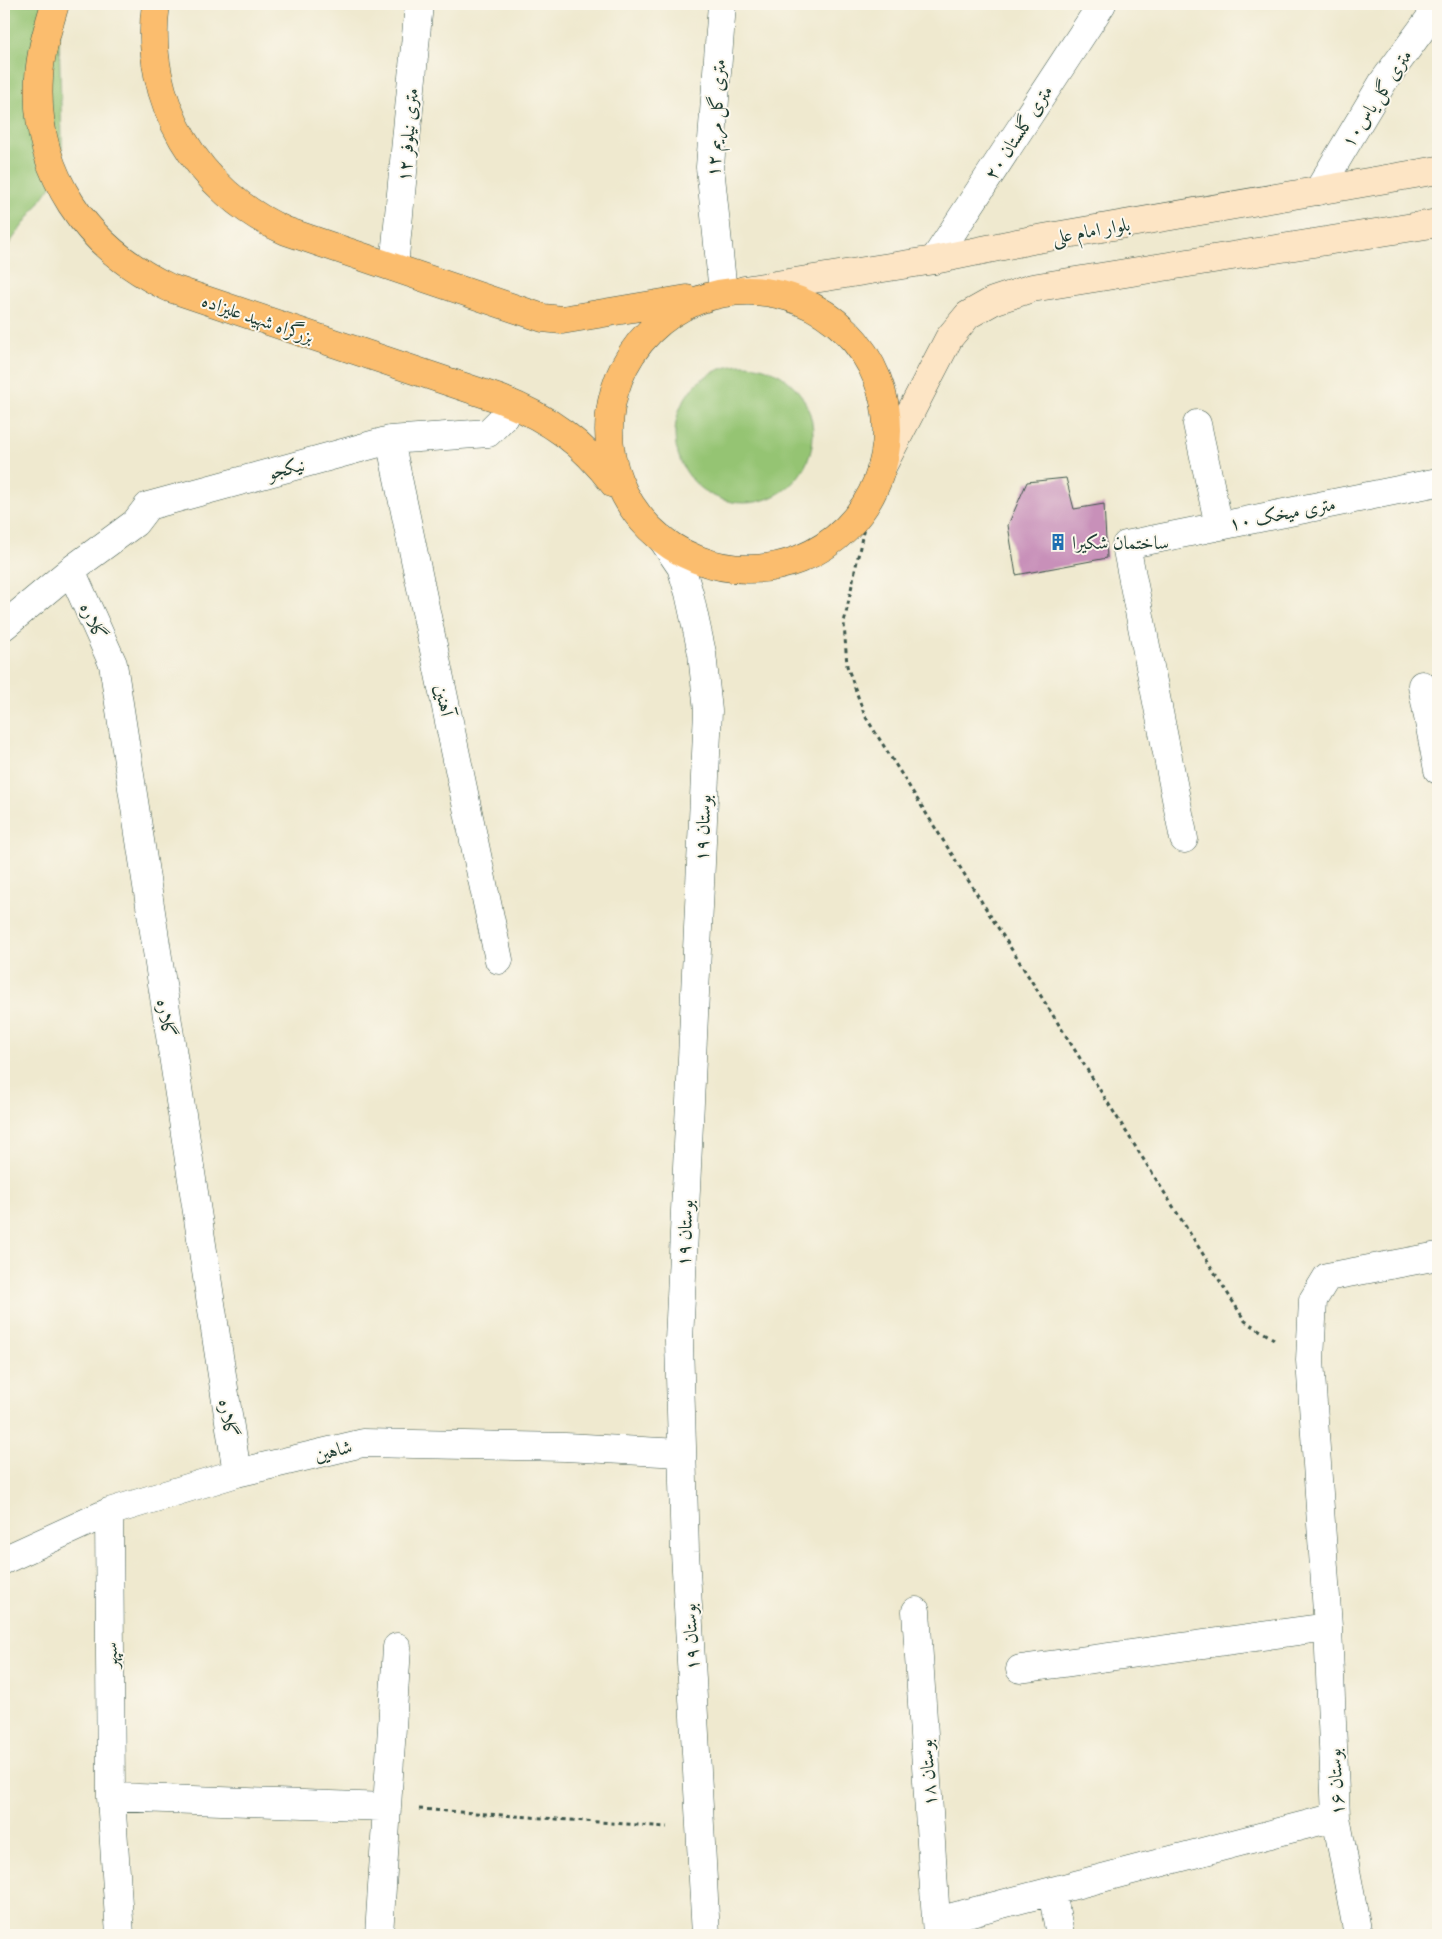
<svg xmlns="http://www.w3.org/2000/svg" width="1442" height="1939" viewBox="0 0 1442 1939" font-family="'Gentium Book Plus',Amiri,serif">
<rect width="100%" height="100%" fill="#fbf7ec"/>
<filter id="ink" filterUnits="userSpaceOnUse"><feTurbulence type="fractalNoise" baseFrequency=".02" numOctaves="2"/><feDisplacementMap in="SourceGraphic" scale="10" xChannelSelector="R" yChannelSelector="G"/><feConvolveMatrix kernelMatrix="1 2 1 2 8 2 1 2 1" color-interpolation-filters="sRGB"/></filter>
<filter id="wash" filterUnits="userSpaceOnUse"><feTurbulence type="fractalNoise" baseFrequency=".0096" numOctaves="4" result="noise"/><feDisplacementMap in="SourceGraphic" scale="20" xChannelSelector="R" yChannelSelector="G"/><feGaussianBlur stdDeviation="1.12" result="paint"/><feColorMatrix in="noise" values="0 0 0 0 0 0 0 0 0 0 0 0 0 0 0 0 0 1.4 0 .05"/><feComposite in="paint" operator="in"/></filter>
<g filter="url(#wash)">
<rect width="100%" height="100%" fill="#efe9cf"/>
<path fill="#95c473" stroke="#5a8054" d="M 4,4 L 58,4 L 63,170 L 4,251 Z
M675 434a69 69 0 1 1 138 0a69 69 0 1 1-138 0Z"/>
<g id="blocks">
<path fill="#c890b9" d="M 1066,478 L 1074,509 L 1104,504 L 1107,558 L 1016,575 L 1008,525 L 1027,482 Z"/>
</g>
</g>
<g filter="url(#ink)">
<use href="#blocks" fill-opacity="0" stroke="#3e574b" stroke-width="1"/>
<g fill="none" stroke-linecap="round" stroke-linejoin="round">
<g stroke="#3e574b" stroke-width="29">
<path id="street" d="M 722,4 L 710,167 L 723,292
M 1318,191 L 1383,82 L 1438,7
M 934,260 L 1102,4
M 394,267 L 419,4
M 1197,424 L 1219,526
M 390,440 L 499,960
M 662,539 L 681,567 L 689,593 L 702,653 L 708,711 L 679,1341 L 685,1552 L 706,1935
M 71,570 L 113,664 L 237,1473
M 4,626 L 71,570 L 135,523 L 148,506 L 390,440 L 488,433 L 504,417 L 509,403
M 1422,685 L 1438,770
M 1184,839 L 1126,545 L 1438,482
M 109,1512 L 111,1797 L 120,1935
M 4,1560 L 109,1512 L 237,1473 L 363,1443 L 565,1447 L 681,1453
M 916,1611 L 937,1935
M 1020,1669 L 1328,1627
M 111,1797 L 387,1807
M 1052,1891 L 1060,1935
M 937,1921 L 1336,1817
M 379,1935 L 397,1647
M 1358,1935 L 1336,1817 L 1328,1627 L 1310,1360 L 1313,1300 L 1327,1277 L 1438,1256"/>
</g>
<g stroke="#3e574b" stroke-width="29">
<path id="secondary" d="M 744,290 L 934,260 L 1032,240 L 1438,170
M 881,469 L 949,338 L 968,315 L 993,301 L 1032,288 L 1438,223"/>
</g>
<g stroke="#3e574b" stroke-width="29">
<path id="highway" d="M 55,4 C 48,28 40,53 39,78 C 33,173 87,249 170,288 L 500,399 C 549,418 582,442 614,484
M 156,4 C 142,100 198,193 286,231 L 543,318 L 562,320 L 687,299
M609 430a139 139 0 1 1 278 0a139 139 0 1 1-278 0Z"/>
</g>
<path stroke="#3e574b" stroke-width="3" stroke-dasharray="4 4" stroke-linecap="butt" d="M 870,499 L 844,623 L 847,666 L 865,716 L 1245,1321 L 1277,1341
M 419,1809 L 667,1827"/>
<use href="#street" stroke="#fff" stroke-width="28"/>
<use href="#secondary" stroke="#fde5c5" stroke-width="28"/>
<use href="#highway" stroke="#fbbd6e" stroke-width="28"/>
</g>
</g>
<defs>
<g id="building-bare" transform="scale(1.35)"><path d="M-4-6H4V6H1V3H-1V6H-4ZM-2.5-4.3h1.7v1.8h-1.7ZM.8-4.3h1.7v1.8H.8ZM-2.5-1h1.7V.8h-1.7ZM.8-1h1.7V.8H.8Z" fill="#1f6fb2" stroke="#fbf7ec" stroke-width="2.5" paint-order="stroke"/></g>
</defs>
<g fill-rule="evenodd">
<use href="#building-bare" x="1058" y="542"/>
</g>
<g text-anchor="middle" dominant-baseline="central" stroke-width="4" stroke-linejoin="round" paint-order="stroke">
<g font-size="19" fill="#1f3d34" stroke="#fbf7ec">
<text transform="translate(1376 98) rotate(-57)">۱۰متری گل یاس</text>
<text transform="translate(715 118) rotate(-87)">۱۲ متری گل مریم</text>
<text transform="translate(1018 132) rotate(-57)">۲۰ متری گلستان</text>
<text transform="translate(407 135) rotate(-85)">۱۲ متری نیلوفر</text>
<text transform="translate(1091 230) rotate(-10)">بلوار امام علی</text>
<text transform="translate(258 318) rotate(19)">بزرگراه شهید علیزاده</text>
<text transform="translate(286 468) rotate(-15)">نیکجو</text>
<text transform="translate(1282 513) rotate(-11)">۱۰ متری میخک</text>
<text transform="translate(94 621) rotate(66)">گلاره</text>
<text transform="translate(445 700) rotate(78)">آهنین</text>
<text transform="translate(702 828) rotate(-87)">بوستان ۱۹</text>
<text transform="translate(167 1018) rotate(81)">گلاره</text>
<text transform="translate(684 1233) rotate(-87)">بوستان ۱۹</text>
<text transform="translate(229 1418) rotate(81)">گلاره</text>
<text transform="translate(333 1450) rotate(-14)">شاهین</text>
<text transform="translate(690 1637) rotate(-93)">بوستان ۱۹</text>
<text transform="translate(110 1655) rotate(-90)">سپهر</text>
<text transform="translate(927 1773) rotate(-94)">بوستان ۱۸</text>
<text transform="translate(1335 1782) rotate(-93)">بوستان ۱۶</text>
</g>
<g font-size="19" fill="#1f3d34" stroke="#fbf7ec" text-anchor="start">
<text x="1072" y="542">ساختمان شکیرا</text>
</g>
</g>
<rect width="1442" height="1939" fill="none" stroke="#fbf7ec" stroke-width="20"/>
</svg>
